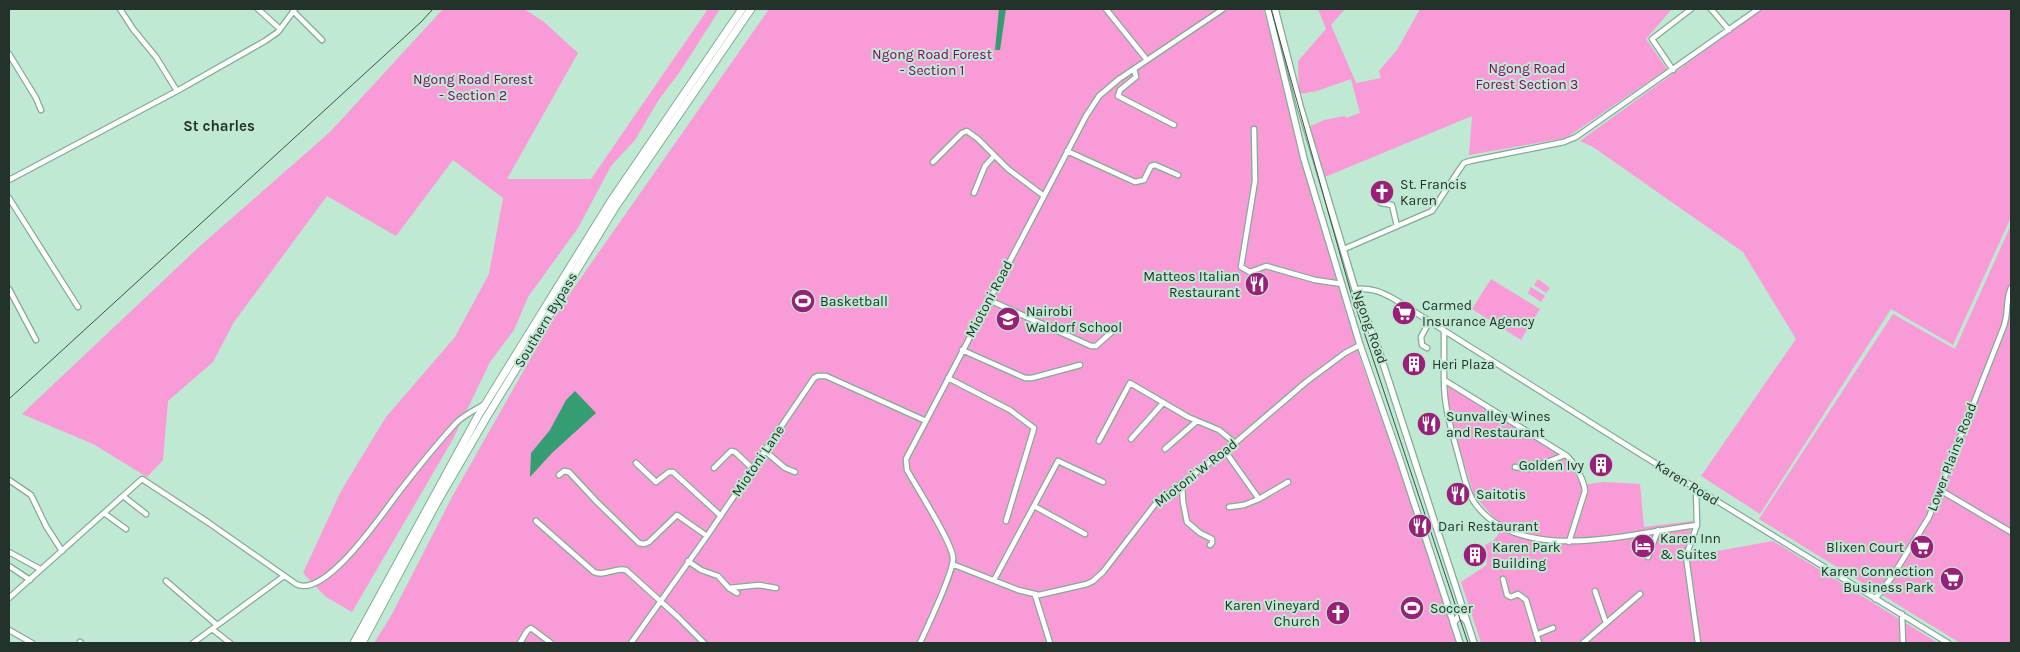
<svg xmlns="http://www.w3.org/2000/svg" width="2020" height="652" viewBox="0 0 2020 652" font-family="Karla,sans-serif">
<rect width="100%" height="100%" fill="#bfe9d2"/>
<path fill="#f99bd7" d="M 443,9 L 524,9 L 544,22 L 578,53 L 507,179 L 591,179 L 708,9 L 720,9 L 681,70 L 658,101 L 635,140 L 611,166 L 578,228 L 528,297 L 514,330 L 490,362 L 453,439 L 352,612 L 326,597 L 303,573 L 341,491 L 386,417 L 455,337 L 489,274 L 503,198 L 453,160 L 396,236 L 327,196 L 234,322 L 213,362 L 168,401 L 163,460 L 147,477 L 93,444 L 22,414 L 200,246 L 330,132 Z
M 769,9 L 1263,9 L 1274,43 L 1307,179 L 1343,302 L 1361,361 L 1405,484 L 1456,643 L 374,643 L 391,616 L 452,497 L 557,312 Z
M 1318,9 L 1345,9 L 1331,25 L 1356,83 L 1381,78 L 1379,71 L 1397,50 L 1420,9 L 1672,9 L 1646,39 L 1667,69 L 1566,138 L 1469,155 L 1472,116 L 1325,177 L 1309,127 L 1324,120 L 1345,116 L 1346,118 L 1360,113 L 1351,79 L 1317,91 L 1299,94 L 1298,61 L 1326,29 Z
M 1762,9 L 2011,9 L 2011,217 L 1953,345 L 1891,309 L 1760,514 L 1701,476 L 1796,339 L 1743,252 L 1593,147 L 1580,141 Z
M 2011,225 L 2011,643 L 1960,643 L 1759,519 L 1893,314 L 1955,349 Z
M 1491,279 L 1540,309 L 1521,340 L 1472,309 Z
M 1538,279 L 1550,288 L 1546,293 L 1534,285 Z
M 1531,287 L 1545,296 L 1541,302 L 1528,293 Z
M 1446,384 L 1568,460 L 1581,485 L 1604,482 L 1640,484 L 1644,527 L 1693,521 L 1684,557 L 1773,541 L 1938,643 L 1481,643 L 1461,582 L 1487,565 L 1485,545 L 1493,541 L 1501,531 L 1496,520 L 1474,495 L 1449,414 Z"/>
<path fill="#349d72" d="M 999,9 L 1006,9 L 1000,50 L 995,50 Z
M 575,391 L 596,413 L 552,453 L 530,477 L 531,453 L 550,430 L 566,400 Z"/>
<g fill="none" stroke-linecap="round" stroke-linejoin="round">
<g stroke="#83ab96" stroke-width="7">
<path id="minor" d="M 120,9 L 133,29 L 156,57 L 177,91
M 258,9 L 280,29
M 1106,9 L 1147,60
M 1711,9 L 1729,30
M 293,11 L 322,40
M 9,54 L 36,98 L 41,110
M 1134,69 L 1136,77 L 1120,90 L 1118,96 L 1174,125
M 1673,70 L 1652,39 L 1691,9
M 1254,129 L 1255,181 L 1241,267 L 1250,272 L 1266,266 L 1315,280 L 1342,284
M 1067,151 L 1135,182 L 1144,180 L 1151,166 L 1155,165 L 1178,175
M 933,162 L 962,133 L 967,131 L 978,139 L 1008,169 L 1044,196
M 9,180 L 177,91 L 265,41 L 278,32 L 295,9
M 974,193 L 985,166 L 994,156
M 9,198 L 78,307
M 1381,203 L 1392,205 L 1397,226
M 1344,249 L 1432,211 L 1459,170 L 1464,163 L 1470,161 L 1564,142 L 1576,137 L 1758,9
M 9,289 L 36,340
M 1355,289 C 1371,288 1380,291 1394,299 L 1642,455 L 1948,643
M 989,300 L 1091,346 L 1096,346 L 1115,329
M 1444,331 L 1444,380 L 1567,456 C 1575,464 1584,480 1585,491 L 1569,542
M 1427,348 L 1422,345 L 1421,337 L 1427,326 L 1428,321
M 962,350 L 1025,378 L 1032,378 L 1080,365
M 948,378 L 1010,410 L 1034,428 L 1006,521
M 1444,380 C 1444,408 1452,432 1459,458 C 1463,472 1466,490 1474,502 C 1519,567 1631,533 1697,525
M 1131,439 L 1163,403
M 1099,441 L 1130,383 L 1188,417 L 1219,430 L 1235,443
M 1165,449 L 1197,421
M 765,451 L 785,468 L 795,472
M 1225,451 L 1259,499 L 1288,482
M 636,463 L 656,482 L 669,472 L 673,472 L 721,516
M 1515,467 L 1529,469 L 1565,455
M 714,468 L 731,451 L 735,452 L 753,469
M 559,475 L 564,471 L 569,472 L 596,501 L 639,543 L 644,544 L 649,542 L 677,515 L 707,536
M 9,480 L 31,495 L 46,526 L 62,551
M 1182,483 L 1183,502 L 1187,522 L 1200,533 L 1212,539 L 1212,543 L 1210,545
M 1696,488 L 1697,525 L 1686,556 L 1698,643
M 1940,490 L 2011,532
M 123,496 L 146,514
M 1034,506 L 1085,534
M 1229,507 L 1244,505 L 1259,499
M 104,513 L 126,529
M 536,521 L 594,572 C 605,577 615,567 626,570 L 678,617 L 704,643
M 9,552 L 40,569
M 1648,557 L 1658,530
M 688,561 L 701,570 L 718,576 L 729,588 L 737,593
M 952,564 L 1018,590 L 1039,595 L 1087,584 L 1093,581 L 1103,572 L 1156,503 L 1235,443 L 1306,382 L 1345,353 L 1360,345
M 9,566 L 30,580
M 1503,579 L 1507,595 L 1511,597 L 1518,594 L 1526,600 L 1539,643
M 994,580 L 1058,461 L 1103,482
M 166,581 L 217,625
M 729,588 L 759,585 L 776,588
M 1595,591 L 1606,623
M 1035,595 L 1050,643
M 9,598 L 142,479 L 209,523 L 296,584 C 326,600 386,508 402,488 C 419,466 437,444 456,423 C 464,415 475,410 485,404
M 1875,599 L 1892,577 L 1929,517 L 2004,326 C 2009,311 2005,302 2011,288
M 1902,614 L 1903,643
M 212,629 L 230,643
M 9,630 L 32,643
M 1536,635 L 1553,628
M 80,642 L 81,643
M 193,643 L 284,576
M 520,643 L 527,631 L 531,628 L 551,643
M 631,643 L 707,536 L 814,378 L 818,376 L 826,376 L 926,421
M 920,643 C 927,627 954,572 953,558 C 953,544 916,486 907,470 L 906,459 L 1086,116 L 1099,96 L 1119,79 L 1223,9
M 1583,643 L 1640,594"/>
</g>
<g stroke="#83ab96" stroke-width="8">
<path id="major" d="M 1268,9 L 1304,159 L 1360,345 L 1400,460 L 1460,643
M 1275,9 L 1300,106 L 1355,289 L 1378,348 L 1474,643
M 1454,625 L 1454,622 L 1459,616 L 1464,618 L 1466,621"/>
</g>
<g stroke="#83ab96" stroke-width="9">
<path id="highway" d="M 354,643 L 478,416 L 611,201 L 742,9
M 362,643 L 436,504 L 486,418 L 616,206 L 751,9"/>
</g>
<use href="#minor" stroke="#fff" stroke-width="4.5"/>
<use href="#major" stroke="#fff" stroke-width="5.5"/>
<use href="#highway" stroke="#fff" stroke-width="7"/>
<path stroke="#3e5348" stroke-width="1" d="M 1271,9 L 1351,293 L 1468,643"/>
<path stroke="#3e5348" stroke-width="1" d="M 9,399 L 421,22 L 433,9"/>
</g>
<defs>
<g id="church-disc" transform="scale(1.25)"><circle r="9.5" fill="#9a1f78" stroke="#bfe9d2"/><path d="M-1.2-6h2.4v3.5h3.3v2.4h-3.3V6h-2.4V-.1h-3.3v-2.4h3.3Z" fill="#fff"/></g>
<g id="restaurant-disc" transform="scale(1.25)"><circle r="9.5" fill="#9a1f78" stroke="#bfe9d2"/><path d="M-5-6h1v4h1v-4h1v4h1v-4h1v5L-1.5 .5V6h-2V.5L-5-1ZM5-6V6H3V1.5H1.5Q1.5-4 5-6Z" fill="#fff"/></g>
<g id="stadium-disc" transform="scale(1.25)"><circle r="9.5" fill="#9a1f78" stroke="#bfe9d2"/><path d="M0-5a6.5 5 0 1 0 0 10a6.5 5 0 1 0 0-10ZM-3.5-1.8h7v3.6h-7Z" fill="#fff"/></g>
<g id="supermarket-disc" transform="scale(1.25)"><circle r="9.5" fill="#9a1f78" stroke="#bfe9d2"/><path d="M-6-5.5h2.5l.6 2H6L4.5 2H-2.5L-4.4-4H-6ZM-1.5 3.2a1.3 1.3 0 1 0 .1 0ZM3 3.2a1.3 1.3 0 1 0 .1 0Z" fill="#fff"/></g>
<g id="school-disc" transform="scale(1.25)"><circle r="9.5" fill="#9a1f78" stroke="#bfe9d2"/><path d="M0-5L7-2L0 1L-7-2ZM-4 1L0 2.5L4 1V4Q0 6-4 4Z" fill="#fff"/></g>
<g id="building-disc" transform="scale(1.25)"><circle r="9.5" fill="#9a1f78" stroke="#bfe9d2"/><path d="M-4-6H4V6H1V3H-1V6H-4ZM-2.5-4.3h1.7v1.8h-1.7ZM.8-4.3h1.7v1.8H.8ZM-2.5-1h1.7V.8h-1.7ZM.8-1h1.7V.8H.8Z" fill="#fff"/></g>
<g id="hotel-disc" transform="scale(1.25)"><circle r="9.5" fill="#9a1f78" stroke="#bfe9d2"/><path d="M-6-4.5h1.5V1H6V5H4.5V3h-9V5H-6ZM-4 0a1.8 1.8 0 1 1 3.6 0ZM.5 0V-2.5h3Q6-2.5 6 0Z" fill="#fff"/></g>
</defs>
<g fill-rule="evenodd">
<use href="#church-disc" x="1382" y="192"/>
<use href="#restaurant-disc" x="1257" y="284"/>
<use href="#stadium-disc" x="803" y="301"/>
<use href="#supermarket-disc" x="1404" y="313"/>
<use href="#school-disc" x="1008" y="319"/>
<use href="#building-disc" x="1414" y="364"/>
<use href="#restaurant-disc" x="1429" y="424"/>
<use href="#building-disc" x="1601" y="465"/>
<use href="#restaurant-disc" x="1458" y="494"/>
<use href="#restaurant-disc" x="1420" y="526"/>
<use href="#hotel-disc" x="1643" y="546"/>
<use href="#supermarket-disc" x="1922" y="547"/>
<use href="#building-disc" x="1475" y="555"/>
<use href="#supermarket-disc" x="1952" y="579"/>
<use href="#stadium-disc" x="1412" y="608"/>
<use href="#church-disc" x="1338" y="613"/>
</g>
<g text-anchor="middle" dominant-baseline="central" stroke-width="4" stroke-linejoin="round" paint-order="stroke">
<g font-size="14" fill="#860667" stroke="#bfe9d2">
<text x="932" y="54">Ngong Road Forest<tspan x="932" dy="16">- Section 1</tspan></text>
<text x="1527" y="68">Ngong Road<tspan x="1527" dy="16">Forest Section 3</tspan></text>
<text x="473" y="79">Ngong Road Forest<tspan x="473" dy="16">- Section 2</tspan></text>
</g>
<g font-size="14" fill="#23332b" stroke="#bfe9d2" text-anchor="start">
<text x="1400" y="184">St. Francis<tspan x="1400" dy="16">Karen</tspan></text>
<text x="1240" y="276" text-anchor="end">Matteos Italian<tspan x="1240" dy="16">Restaurant</tspan></text>
<text x="820" y="301">Basketball</text>
<text x="1422" y="305">Carmed<tspan x="1422" dy="16">Insurance Agency</tspan></text>
<text x="1026" y="311">Nairobi<tspan x="1026" dy="16">Waldorf School</tspan></text>
<text x="1432" y="364">Heri Plaza</text>
<text x="1446" y="416">Sunvalley Wines<tspan x="1446" dy="16">and Restaurant</tspan></text>
<text x="1584" y="465" text-anchor="end">Golden Ivy</text>
<text x="1476" y="494">Saitotis</text>
<text x="1438" y="526">Dari Restaurant</text>
<text x="1660" y="538">Karen Inn<tspan x="1660" dy="16">&amp; Suites</tspan></text>
<text x="1492" y="547">Karen Park<tspan x="1492" dy="16">Building</tspan></text>
<text x="1904" y="547" text-anchor="end">Blixen Court</text>
<text x="1934" y="571" text-anchor="end">Karen Connection<tspan x="1934" dy="16">Business Park</tspan></text>
<text x="1320" y="605" text-anchor="end">Karen Vineyard<tspan x="1320" dy="16">Church</tspan></text>
<text x="1430" y="608">Soccer</text>
</g>
<g font-size="14" fill="#23332b" stroke="#bfe9d2">
<text transform="translate(989 299) rotate(-62)">Miotoni Road</text>
<text transform="translate(546 320) rotate(-59)">Southern Bypass</text>
<text transform="translate(1370 327) rotate(70)">Ngong Road</text>
<text transform="translate(1952 457) rotate(-69)">Lower Plains Road</text>
<text transform="translate(758 461) rotate(-56)">Miotoni Lane</text>
<text transform="translate(1196 473) rotate(-38)">Miotoni W Road</text>
<text transform="translate(1687 483) rotate(32)">Karen Road</text>
</g>
<g font-size="15" font-weight="bold" fill="#23332b" stroke="#bfe9d2">
<text x="219" y="126">St charles</text>
</g>
</g>
<rect width="2020" height="652" fill="none" stroke="#23332b" stroke-width="20"/>
</svg>
